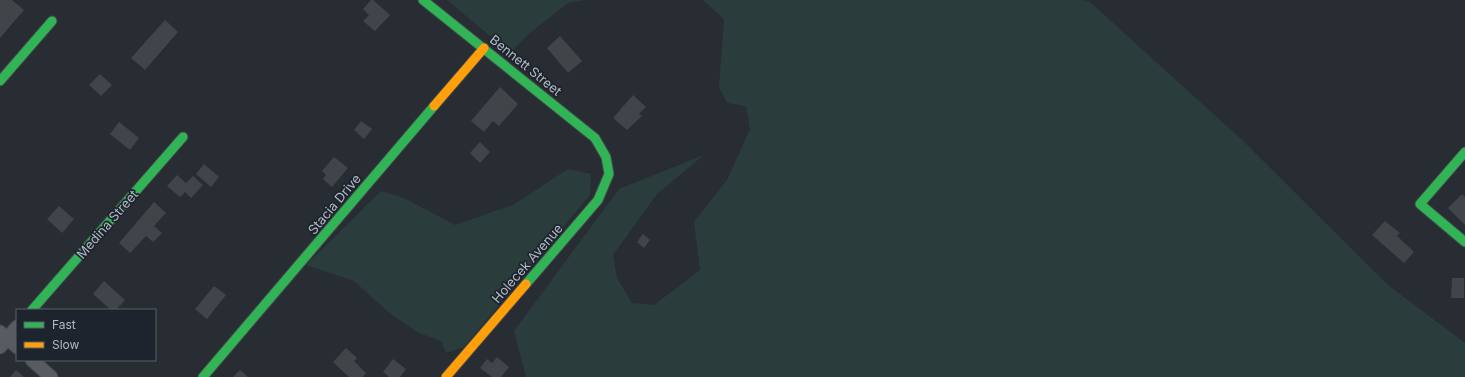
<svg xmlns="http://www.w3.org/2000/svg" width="1465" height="377" viewBox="0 0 1465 377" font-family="Inter,sans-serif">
<rect width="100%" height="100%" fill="#282d33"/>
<path fill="#2b3c3d" d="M 447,0 L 585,0 L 568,3 L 530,33 L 510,53 Z
M 703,0 L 1082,0 L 1090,2 L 1241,139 L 1388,285 L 1465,343 L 1465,377 L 526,377 L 514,331 L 619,189 L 704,155 L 657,194 L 613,255 L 617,278 L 632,303 L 654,305 L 700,270 L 694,222 L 727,180 L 750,129 L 746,106 L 727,103 L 719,87 L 724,19 Z
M 568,169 L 591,174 L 590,195 L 464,347 L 446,353 L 441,341 L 419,333 L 388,312 L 354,281 L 306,265 L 381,191 L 404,198 L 455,225 L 513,205 Z"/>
<path fill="#40454a" d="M 0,0 L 12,0 L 24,10 L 0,38 Z
M 371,0 L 373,0 L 390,15 L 375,31 L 363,21 L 369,15 L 363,9 Z
M 165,20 L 178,32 L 145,70 L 131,58 Z
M 560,36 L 582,61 L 568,73 L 547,48 Z
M 100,74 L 112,85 L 101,96 L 89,85 Z
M 500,87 L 518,104 L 499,126 L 493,121 L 484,132 L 471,121 Z
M 633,95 L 646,107 L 639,114 L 642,116 L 627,130 L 613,118 Z
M 361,121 L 372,129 L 364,139 L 354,130 Z
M 119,122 L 139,138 L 130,150 L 110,134 Z
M 480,142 L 490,152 L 480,163 L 470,153 Z
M 334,157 L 348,168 L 332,187 L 323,179 L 326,175 L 322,171 Z
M 204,164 L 219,177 L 211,187 L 196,174 Z
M 177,175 L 186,183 L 193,176 L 203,185 L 191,198 L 185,192 L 180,197 L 167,186 Z
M 1462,194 L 1465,197 L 1465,225 L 1448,208 Z
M 154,202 L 166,213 L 154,226 L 162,233 L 153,242 L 146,236 L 130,253 L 119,243 Z
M 59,206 L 74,219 L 62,233 L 47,219 Z
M 1385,221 L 1400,233 L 1397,236 L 1414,252 L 1404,263 L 1372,235 Z
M 643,234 L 650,240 L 644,248 L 637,242 Z
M 1452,278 L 1464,278 L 1464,298 L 1451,298 Z
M 104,281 L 125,300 L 116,310 L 111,310 L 93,294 Z
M 214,286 L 226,295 L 207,319 L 195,309 Z
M 346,348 L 357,358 L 354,361 L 366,373 L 363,377 L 349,377 L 333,362 Z
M 497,357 L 509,367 L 501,377 L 492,377 L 480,368 L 487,359 L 492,363 Z
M 393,359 L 406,369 L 400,377 L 389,377 L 383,372 Z
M 16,370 L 24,377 L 10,377 Z
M 240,370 L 248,377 L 233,377 Z"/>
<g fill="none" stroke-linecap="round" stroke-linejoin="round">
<g stroke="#44484c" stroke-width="15">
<path id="street" d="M 0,332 L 17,347
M 0,347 L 17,327
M 32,360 L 51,377"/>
</g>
<g stroke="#44484c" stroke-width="11">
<path id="fast" d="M 423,0 L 595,138 L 606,157 L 609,174 L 598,200 L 526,284
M 0,81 L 52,21
M 1465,152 L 1420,204 L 1465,242
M 32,310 L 183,137
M 203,377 L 434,106"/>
</g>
<g stroke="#44484c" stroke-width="11">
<path id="slow" d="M 434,106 L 484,48
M 446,377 L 526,284"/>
</g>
<use href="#street" stroke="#585c62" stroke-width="13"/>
<use href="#fast" stroke="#30b455" stroke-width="9"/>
<use href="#slow" stroke="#ff9f0a" stroke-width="9"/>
</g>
<g text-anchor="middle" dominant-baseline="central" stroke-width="3.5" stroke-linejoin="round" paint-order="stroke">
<g font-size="13" fill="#b3bac4" stroke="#1d242d">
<text transform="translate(526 65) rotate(39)">Bennett Street</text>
<text transform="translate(334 204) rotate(-50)">Stacia Drive</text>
<text transform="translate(107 224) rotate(-49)">Medina Street</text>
<text transform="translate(527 263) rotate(-49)">Holecek Avenue</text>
</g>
</g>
<rect x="16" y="309" width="140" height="52" fill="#1d242d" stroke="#596069"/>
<rect x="24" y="322" width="20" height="6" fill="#30b455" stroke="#596069"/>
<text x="52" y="329" font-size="12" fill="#b3bac4">Fast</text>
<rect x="24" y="342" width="20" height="6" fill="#ff9f0a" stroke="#596069"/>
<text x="52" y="349" font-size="12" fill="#b3bac4">Slow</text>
</svg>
